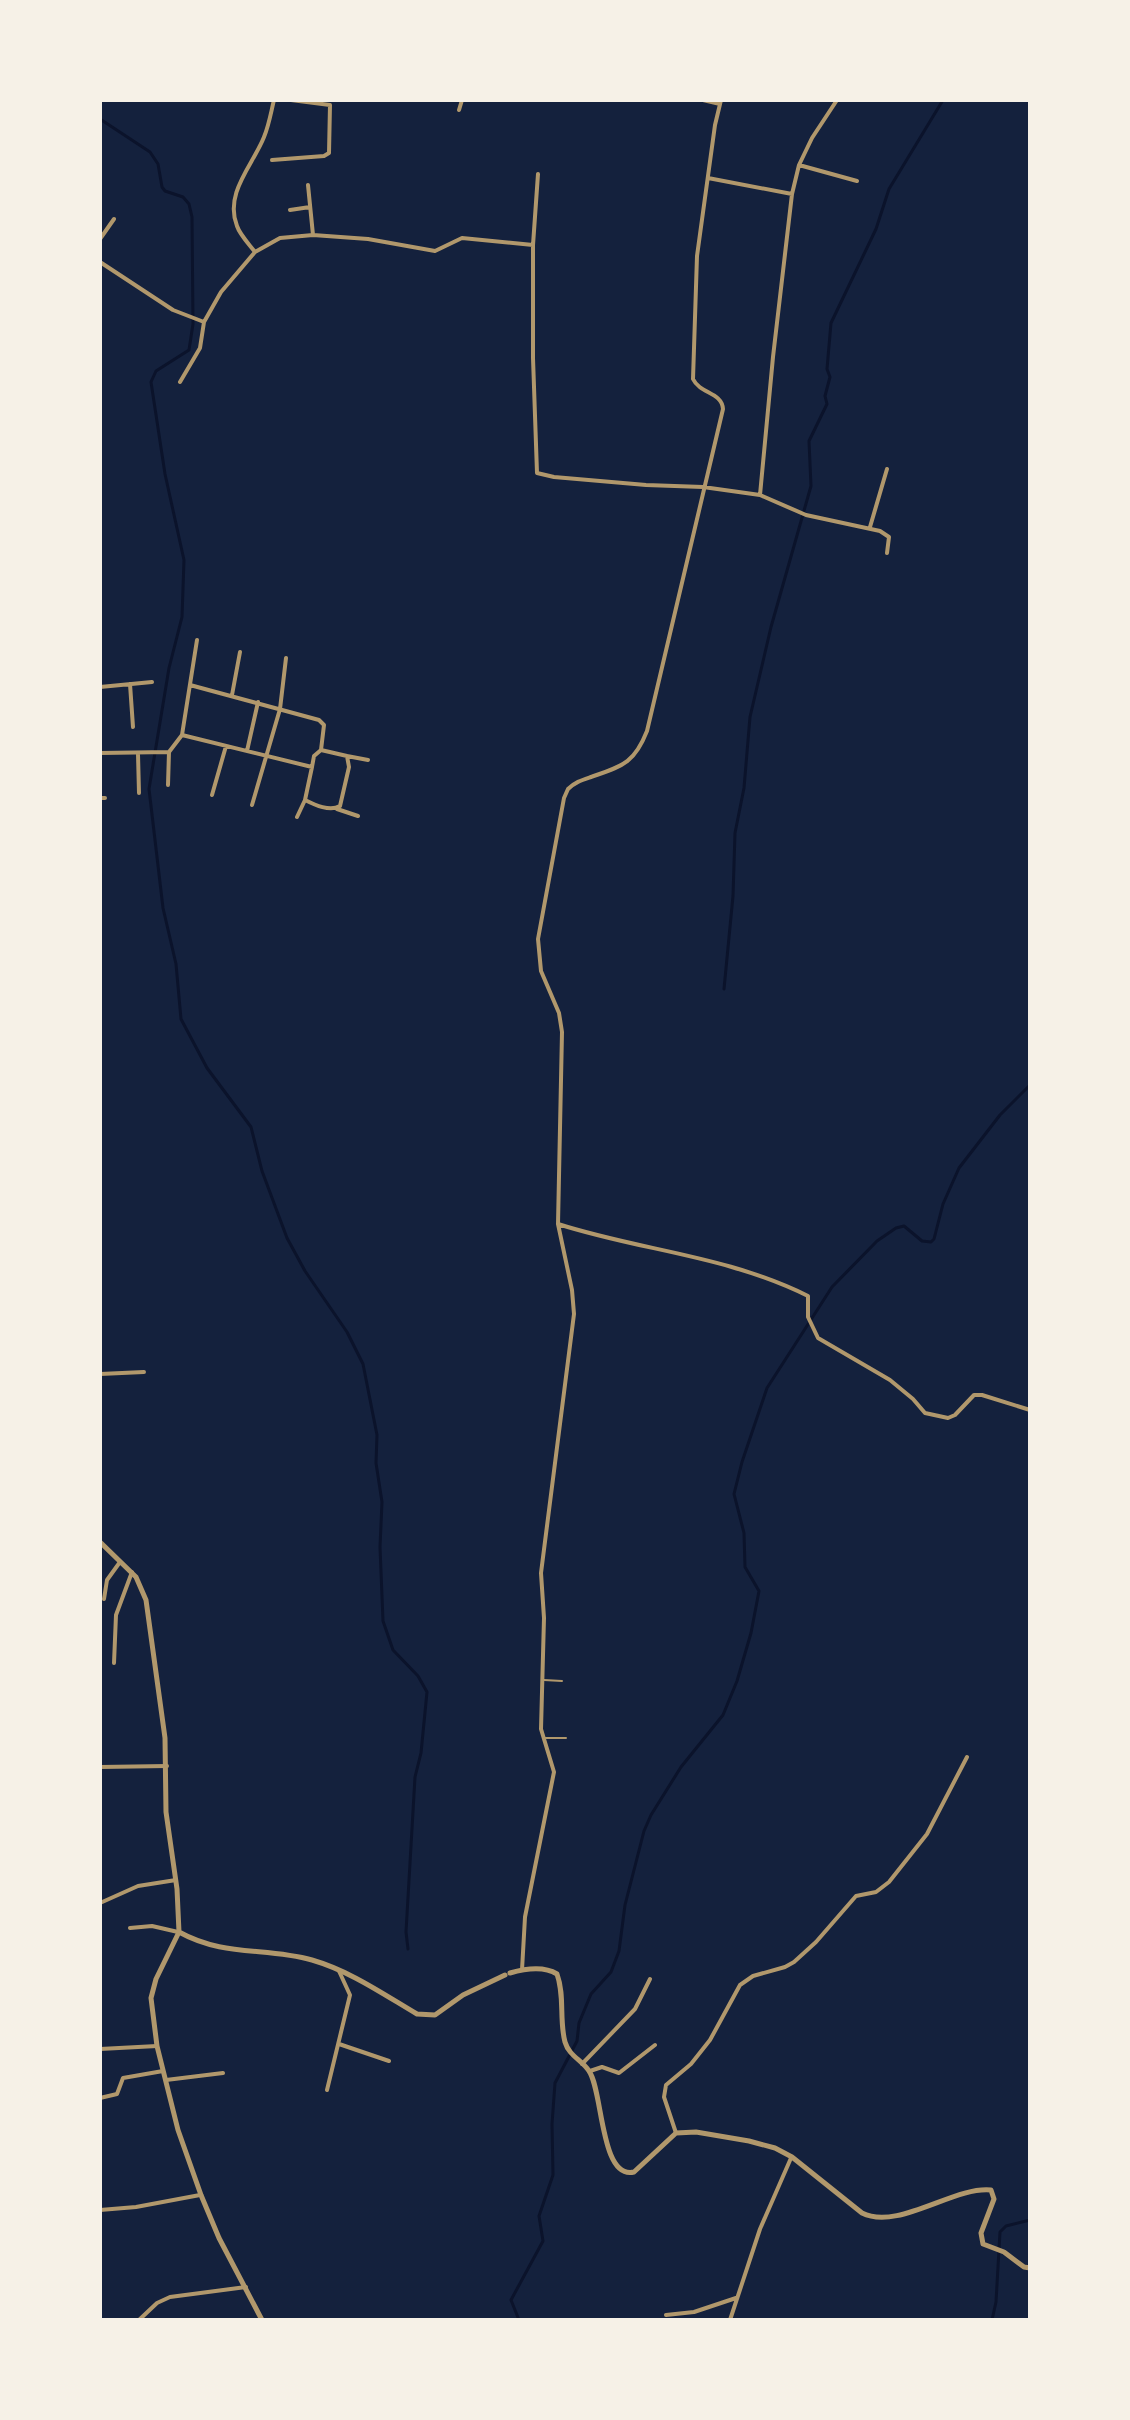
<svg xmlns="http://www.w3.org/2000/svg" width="1130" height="2420" viewBox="0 0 1130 2420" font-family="'Roboto Condensed',sans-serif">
<rect width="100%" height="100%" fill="#14213d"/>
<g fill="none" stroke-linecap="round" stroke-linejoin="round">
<path stroke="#0b132b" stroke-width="3" d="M 100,119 L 150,152 L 158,164 L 162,187 L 165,191 L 183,197 L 189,204 L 192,217 L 193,324 L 189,350 L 156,371 L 151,382 L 165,474 L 184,560 L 182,617 L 169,668 L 149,789 L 163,908 L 176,964 L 181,1019 L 207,1068 L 251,1127 L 262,1171 L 287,1238 L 305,1271 L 347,1332 L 363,1364 L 377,1435 L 376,1463 L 382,1502 L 380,1547 L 383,1621 L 393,1650 L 418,1676 L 427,1692 L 421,1753 L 415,1777 L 406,1932 L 408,1949
M 724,989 L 733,896 L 735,833 L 744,788 L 750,717 L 771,627 L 811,486 L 809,441 L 827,404 L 825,396 L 830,377 L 827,369 L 831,323 L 876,229 L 889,189 L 943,100
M 519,2320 L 511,2300 L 543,2241 L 539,2216 L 553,2175 L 552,2124 L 555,2083 L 577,2041 L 579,2023 L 591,1994 L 611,1972 L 619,1951 L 625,1905 L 644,1831 L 651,1815 L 681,1767 L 723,1715 L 737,1681 L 751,1633 L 759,1591 L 745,1567 L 744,1533 L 734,1494 L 742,1462 L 767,1388 L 832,1287 L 877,1241 L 896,1228 L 904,1226 L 922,1241 L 931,1242 L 934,1239 L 943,1204 L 959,1168 L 1000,1115 L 1030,1085
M 992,2320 L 996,2302 L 1000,2232 L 1006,2226 L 1030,2220"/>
<path stroke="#b1986c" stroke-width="2" d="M 544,1680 L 562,1681
M 545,1738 L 566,1738"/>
<path stroke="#b1986c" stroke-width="4" d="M 703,100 L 720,104
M 459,110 L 462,100
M 272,160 L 324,156 L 329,153 L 330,105 L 291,100
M 799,165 L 857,181
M 538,174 L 533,245 L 533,358 L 537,473 L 554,477 L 646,485 L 703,487 L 760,495 L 806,515 L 880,531 L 889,537 L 887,553
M 708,178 L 792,194
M 308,185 L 313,235
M 290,210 L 310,207
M 100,239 L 114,219
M 255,252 L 280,238 L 313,235 L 368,239 L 435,251 L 462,238 L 533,245
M 100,262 L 173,310 L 204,322 L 221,292 L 255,252 C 249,244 240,235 237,226 C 224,193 253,165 264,137 C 269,125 271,112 274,100
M 180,382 L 200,348 L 204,322
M 760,495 L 773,357 L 792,194 L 799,165 L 812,138 L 837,100
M 870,527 L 887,469
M 197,640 L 182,735 L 312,767 L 305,800 C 315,805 330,812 340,806 L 349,767 L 347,756 L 321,750 L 314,756 L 312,767
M 130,684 L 133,727
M 190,685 L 319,720 L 324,725 L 321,750
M 100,687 L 152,682
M 232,695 L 240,652
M 247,751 L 258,702
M 100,753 L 169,752 L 182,735
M 138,754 L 139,793
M 347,756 L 368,760
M 168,785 L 169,752
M 212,795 L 226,746
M 100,798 L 105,798
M 252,805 L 280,709 L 286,658
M 337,809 L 358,816
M 297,817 L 305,800
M 558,1224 C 642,1251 725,1255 808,1296 L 808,1317 L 818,1338 L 890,1380 L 913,1399 L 925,1413 L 948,1418 L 955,1415 L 974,1395 L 982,1395 L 1030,1410
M 100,1374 L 144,1372
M 104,1599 L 107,1580 L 120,1562
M 114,1663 L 116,1615 L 132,1572
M 100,1767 L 167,1766
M 100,1903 L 138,1886 L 176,1880
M 130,1928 L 152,1926 L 178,1932
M 522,1970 L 525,1917 L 554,1772 L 541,1729 L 544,1618 L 541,1573 L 574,1314 L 572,1290 L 558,1224 L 562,1032 L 559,1013 L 541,971 L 538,939 L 564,798 L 568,789 C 575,782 582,780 591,777 C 622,766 634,764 647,731 L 723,409 C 722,392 700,394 693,379 L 697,256 L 715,125 L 721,100
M 339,2044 L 389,2061
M 100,2049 L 157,2046
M 582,2064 L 635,2009 L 650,1979
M 590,2071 L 602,2067 L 619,2073 L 655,2045
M 166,2080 L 223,2073
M 327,2090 L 350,1995 L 339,1971
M 100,2098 L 117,2094 L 123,2078 L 163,2071
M 676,2133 L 664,2097 L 666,2085 L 691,2064 L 710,2040 L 740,1985 L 753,1976 L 785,1967 L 794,1962 L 816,1942 L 856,1896 L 876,1892 L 889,1882 L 927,1834 L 967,1757
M 100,2210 L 136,2207 L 200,2195
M 666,2315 L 694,2312 L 736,2298
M 139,2320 L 157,2303 L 170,2297 L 246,2287
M 730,2320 L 760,2229 L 791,2158"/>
<path stroke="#b1986c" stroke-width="5" d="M 100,1542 L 136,1577 L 146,1600 L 165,1738 L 166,1812 L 177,1889 L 179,1932 L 156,1979 L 151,1998 L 157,2046 L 178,2130 L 201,2195 L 219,2238 L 262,2320
M 179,1932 C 224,1957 266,1947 312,1960 C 350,1971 383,1994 417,2014 L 435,2015 L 463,1995 L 505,1975
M 510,1973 C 524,1969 544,1966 557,1974 C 565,1996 559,2020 565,2042 C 569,2056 582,2060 589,2071 C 603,2090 600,2180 634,2172 L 676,2133 L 696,2132 L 749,2141 L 775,2148 L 792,2157 L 862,2213 C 898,2231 954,2186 991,2190 L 994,2199 L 981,2233 L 983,2244 L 1004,2252 L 1024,2267 L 1030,2268"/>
</g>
<rect width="1130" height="2420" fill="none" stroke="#f6f1e7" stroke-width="204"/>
</svg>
